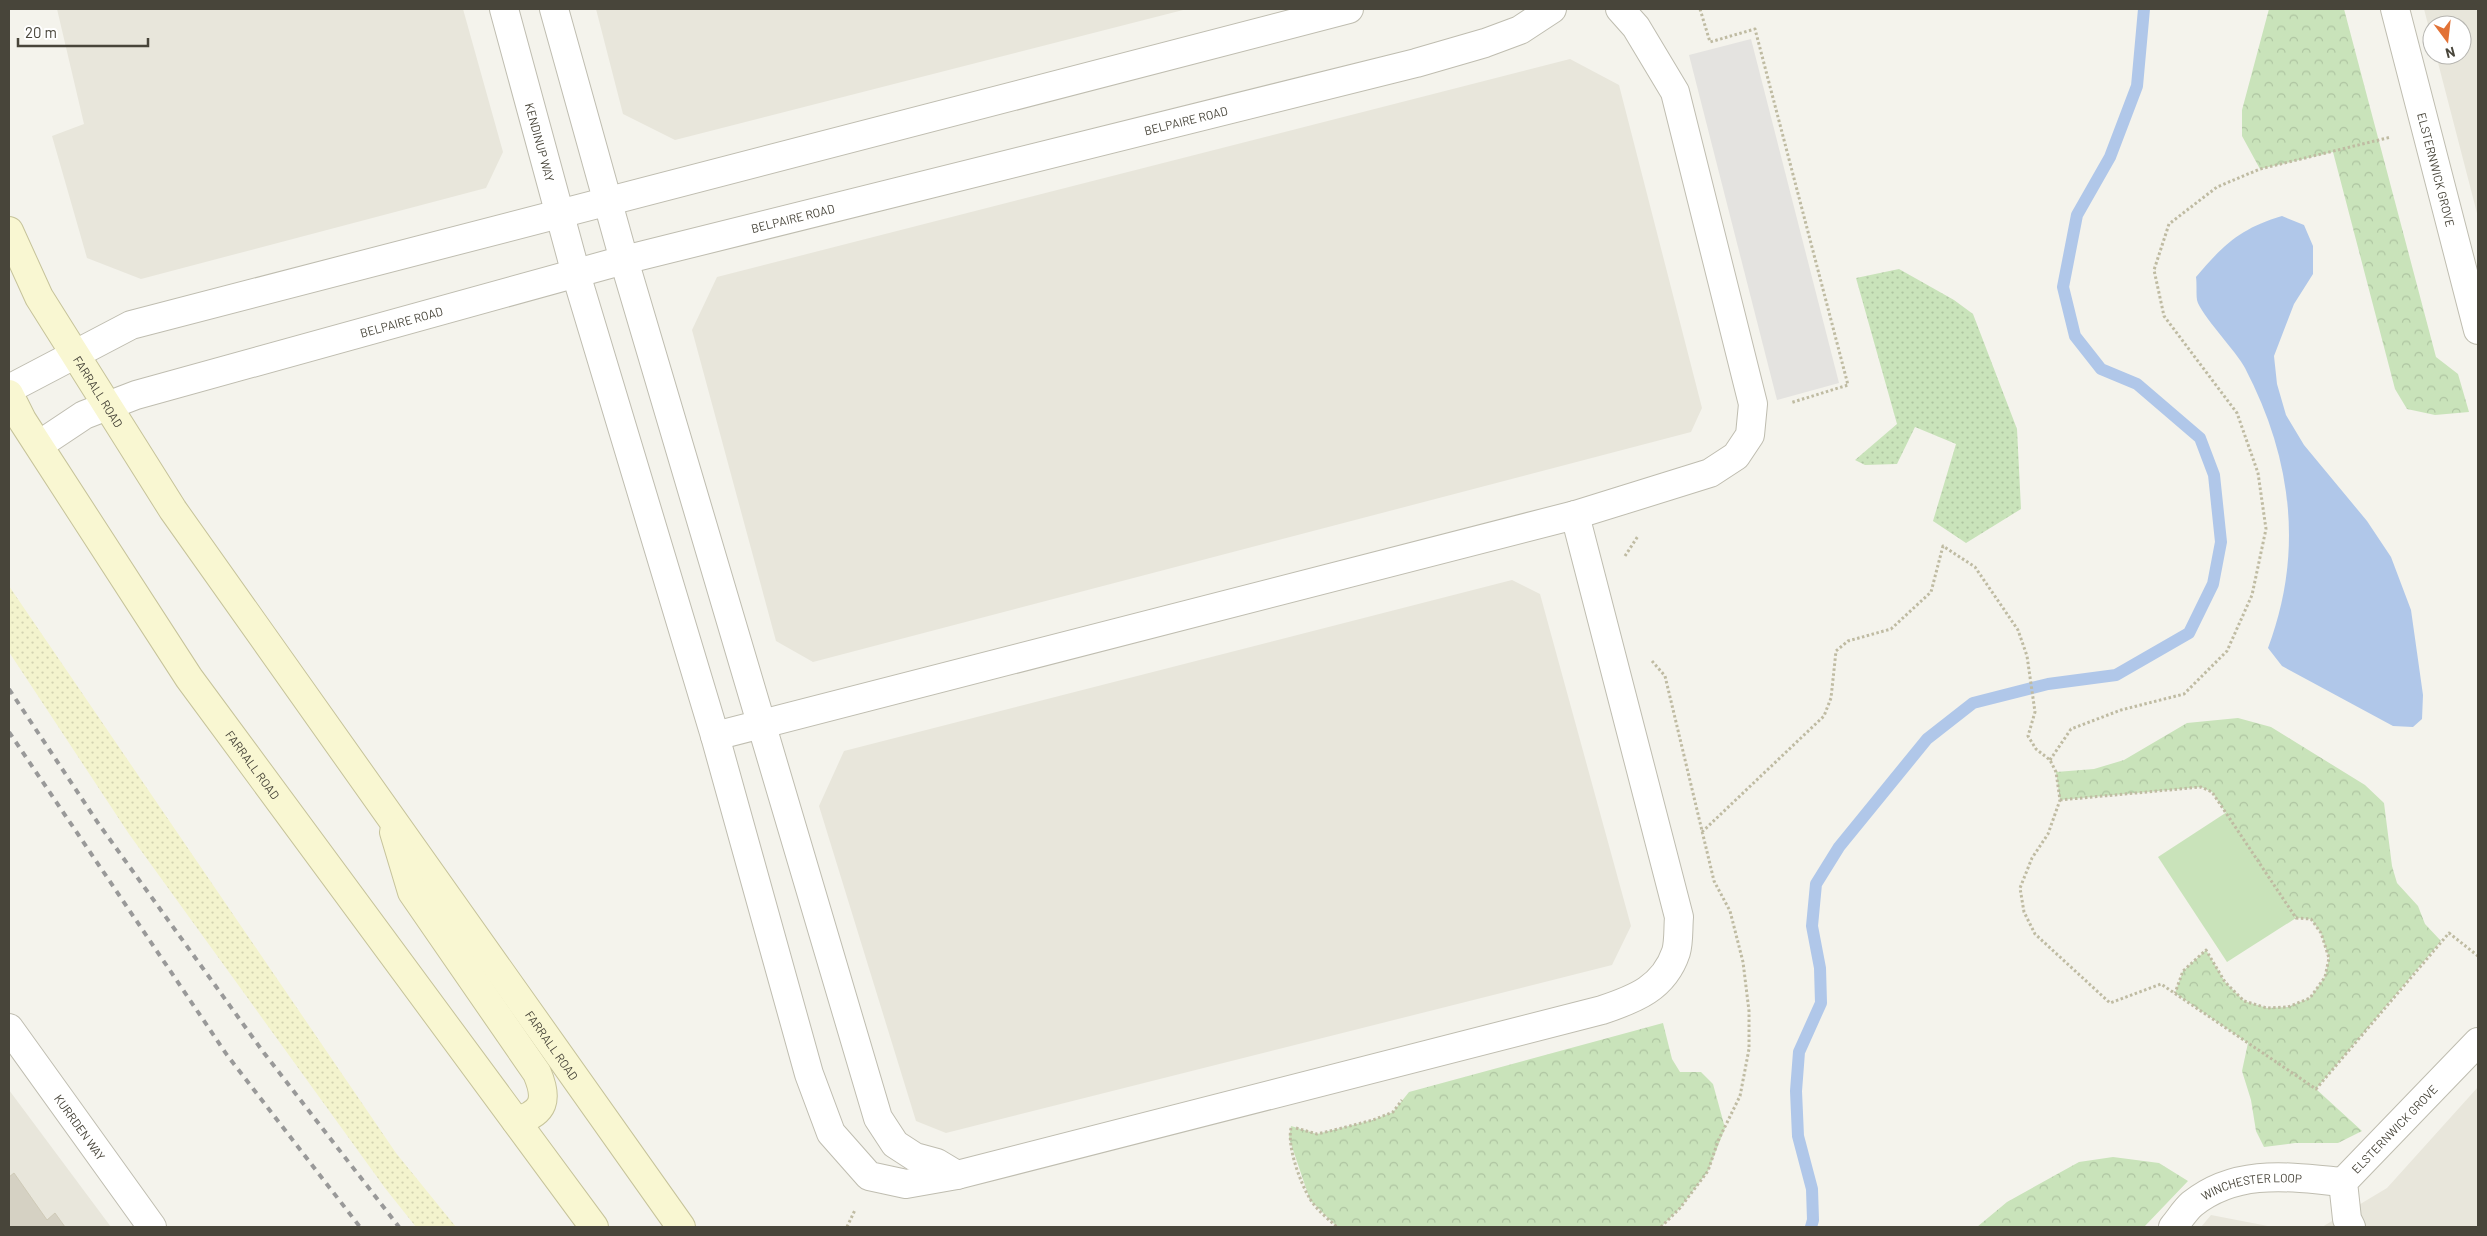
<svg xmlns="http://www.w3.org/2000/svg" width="2487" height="1236" viewBox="0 0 2487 1236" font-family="Barlow,sans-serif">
<defs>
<pattern id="grass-dots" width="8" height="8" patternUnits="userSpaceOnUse" patternTransform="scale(1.25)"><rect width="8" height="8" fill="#c9e3ba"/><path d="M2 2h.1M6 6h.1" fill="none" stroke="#aec4a1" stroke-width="1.8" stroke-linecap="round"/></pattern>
<pattern id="sand-dots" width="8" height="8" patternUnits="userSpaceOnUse" patternTransform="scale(1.25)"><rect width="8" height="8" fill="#f3f3cd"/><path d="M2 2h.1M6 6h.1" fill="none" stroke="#d2d2b1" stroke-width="1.8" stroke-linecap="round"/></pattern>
<pattern id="park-crowns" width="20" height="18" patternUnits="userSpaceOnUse" patternTransform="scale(1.25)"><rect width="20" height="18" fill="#c9e3ba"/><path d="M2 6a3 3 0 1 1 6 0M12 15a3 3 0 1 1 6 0" fill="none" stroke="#aec4a1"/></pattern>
</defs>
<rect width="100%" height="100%" fill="#f4f3ec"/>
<path fill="#e8e6db" d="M 57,9 L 463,9 L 503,152 L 486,188 L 141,279 L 87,258 L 52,136 L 84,124 Z
M 596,9 L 1187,9 L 675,140 L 623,114 Z
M 2424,9 L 2478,9 L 2478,217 L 2436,55 L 2462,55 L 2462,25 L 2432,25 L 2432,40 Z
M 1570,59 L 1619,85 L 1702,408 L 1691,432 L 813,662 L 776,641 L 692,330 L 717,277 Z
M 1512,580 L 1540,594 L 1631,926 L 1612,965 L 946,1133 L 916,1121 L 819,806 L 844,751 Z
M 2478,1087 L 2478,1227 L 2322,1227 L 2387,1188 Z
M 9,1090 L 111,1227 L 9,1227 Z
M 2211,1215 L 2273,1227 L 2201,1227 Z"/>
<path fill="url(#grass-dots)" d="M 1899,269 L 1954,300 L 1973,314 L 2017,429 L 2021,509 L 1966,543 L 1933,521 L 1956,444 L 1915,427 L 1897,464 L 1865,465 L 1855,460 L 1897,424 L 1856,278 Z"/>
<path fill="url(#sand-dots)" d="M 9,586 L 396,1153 L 456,1227 L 416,1227 L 385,1188 L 129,834 L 9,652 Z"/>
<path fill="url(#park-crowns)" d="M 2269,9 L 2344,9 L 2436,357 L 2458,374 L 2469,412 L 2435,415 L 2407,409 L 2395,389 L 2333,152 L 2260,169 L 2242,136 L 2242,110 Z
M 2238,718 L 2271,727 L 2365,785 L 2384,803 L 2392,866 L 2397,883 L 2418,906 L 2425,924 L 2441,941 L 2316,1089 L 2362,1131 L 2338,1143 L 2295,1143 L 2264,1147 L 2256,1131 L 2251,1100 L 2242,1071 L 2248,1043 L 2175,993 L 2183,971 L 2206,950 L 2225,982 L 2244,1001 L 2267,1008 L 2288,1007 L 2310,998 L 2325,977 L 2329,958 L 2321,933 L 2311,919 L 2296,918 L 2212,792 L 2201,787 L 2060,800 L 2056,772 L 2094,769 L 2124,760 L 2187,723 Z
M 1663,1023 L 1672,1059 L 1680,1072 L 1701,1072 L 1713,1084 L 1725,1128 L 1708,1171 L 1680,1208 L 1661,1227 L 1337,1227 L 1310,1200 L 1289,1138 L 1291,1126 L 1317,1134 L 1373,1120 L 1393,1112 L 1409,1092 Z
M 2113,1157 L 2159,1163 L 2188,1181 L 2144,1227 L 1977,1227 L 2007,1202 L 2079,1162 Z"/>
<path fill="#c9e3ba" d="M 2227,812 L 2296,918 L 2227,962 L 2158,857 Z"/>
<path fill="#e4e3e0" d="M 1751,39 L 1839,383 L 1777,400 L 1689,55 Z"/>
<path fill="#b0c7e9" d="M 2282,216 L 2304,225 L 2313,246 L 2313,274 L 2294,304 L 2274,356 L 2277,384 L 2286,415 L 2304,445 L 2367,521 L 2391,557 L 2411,610 L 2423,695 L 2422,719 L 2413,727 L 2393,726 L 2282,666 L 2268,648 C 2304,552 2292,458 2245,368 C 2237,352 2200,314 2197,300 C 2196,293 2197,284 2196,277 C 2223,245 2241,228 2282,216 Z"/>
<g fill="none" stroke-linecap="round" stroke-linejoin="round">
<path stroke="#b0c7e9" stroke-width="12" d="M 1811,1227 L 1813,1220 L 1812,1189 L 1798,1136 L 1796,1091 L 1799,1052 L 1821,1003 L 1820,968 L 1812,926 L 1816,884 L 1839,847 L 1927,739 L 1973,703 L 2048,684 L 2116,675 L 2189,633 L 2213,584 L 2221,542 L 2214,475 L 2200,438 L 2137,384 L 2101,369 L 2075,336 L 2063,287 L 2077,215 L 2110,157 L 2137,86 L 2144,9"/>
</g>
<path fill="#d5d1c3" stroke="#cfcab7" d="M 14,1173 L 47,1220 L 55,1213 L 65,1227 L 9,1227 L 9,1177 Z"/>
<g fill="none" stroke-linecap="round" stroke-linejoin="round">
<g stroke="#bfbdb0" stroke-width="30">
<g id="street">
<path id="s1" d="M 504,9 L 576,274 L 715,736 L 809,1074 L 831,1133 L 869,1176 L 906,1184 L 957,1175 L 1602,1010 C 1635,999 1664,988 1676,952 C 1679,942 1678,928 1679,917 L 1575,515"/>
<path d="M 554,9 L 624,260 L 878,1118 L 895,1144 L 915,1157 L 937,1163 L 957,1175"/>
<path id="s2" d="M 2395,9 L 2478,330"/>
<path d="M 9,389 L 131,325 L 1349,9"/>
<path id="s3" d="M 39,445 L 84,415 L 136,395 L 624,260 L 1416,63 L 1485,43 L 1520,30 L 1552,9"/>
<path d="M 715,736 L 1575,515 L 1710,473 L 1736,456 L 1750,435 L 1753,404 L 1675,92 L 1636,27 L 1620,9"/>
<path id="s4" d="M 9,1028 L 152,1227"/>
<path id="s5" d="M 2173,1227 C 2179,1220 2185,1210 2192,1204 C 2237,1168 2290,1177 2343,1182"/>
<path id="s6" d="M 2351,1227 L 2347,1219 L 2343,1182 L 2478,1042"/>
</g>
</g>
<g stroke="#c6c39a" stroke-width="30">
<g id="secondary">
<path id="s7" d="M 9,231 L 39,297 L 173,510 L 681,1227"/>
<path id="s8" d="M 9,394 L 22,420 L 189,678 L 594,1227"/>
<path d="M 394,832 L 412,892 L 537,1073 C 548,1099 545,1113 516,1121"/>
</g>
</g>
<path stroke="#bfbba2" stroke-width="3" stroke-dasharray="2.5 2.5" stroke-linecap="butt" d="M 1700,9 L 1710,42 L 1755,29 L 1848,385 L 1790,403
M 1625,556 L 1638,536
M 1652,661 L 1665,676 L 1714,881 L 1730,911 L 1743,962 L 1749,1011 L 1749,1049 L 1740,1096 L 1718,1141 L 1708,1171 L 1680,1208 L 1661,1227
M 2050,760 L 2071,729 L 2121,710 L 2184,694 L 2227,651 L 2252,595 L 2266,529 L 2258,473 L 2237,413 L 2164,316 L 2154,270 L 2169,224 L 2217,187 L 2260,169 L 2391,137
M 2060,800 L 2201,787 L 2212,792 L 2296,918 L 2311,919 L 2321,933 L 2329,958 L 2325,977 L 2310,998 L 2288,1007 L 2267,1008 L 2244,1001 L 2225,982 L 2206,950 L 2183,971 L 2175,993
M 1702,832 L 1824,716 L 1831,698 L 1836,651 L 1848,641 L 1891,629 L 1931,592 L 1943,546 L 1975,567 L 2018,630 L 2027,656 L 2035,712 L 2028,736 L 2036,749 L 2050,760 L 2056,772 L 2060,800 L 2048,834 L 2032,858 L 2020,888 L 2024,912 L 2035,934 L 2110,1003 L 2161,984 L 2316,1089 L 2449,933 L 2478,956
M 1291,1128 C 1287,1147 1300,1182 1310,1199 C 1316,1209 1328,1219 1337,1227
M 1296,1128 L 1317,1134 L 1338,1129 L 1373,1120 L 1393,1112 L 1402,1100
M 847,1227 L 855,1210"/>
<use href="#street" stroke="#fff" stroke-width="28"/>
<use href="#secondary" stroke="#f9f7d2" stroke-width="28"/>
<path stroke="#999" stroke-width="4" stroke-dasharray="6 6" stroke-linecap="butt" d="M 9,689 L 98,823 L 264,1053 L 399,1227
M 9,732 L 227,1055 L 360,1227"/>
</g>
<g text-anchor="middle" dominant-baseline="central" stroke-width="4" stroke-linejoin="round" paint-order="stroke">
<g font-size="12" fill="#48453a" stroke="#fff">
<text stroke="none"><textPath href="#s3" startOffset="1195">BELPAIRE ROAD</textPath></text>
<text stroke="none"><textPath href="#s1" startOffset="138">KENDINUP WAY</textPath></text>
<text stroke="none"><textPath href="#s2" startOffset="166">ELSTERNWICK GROVE</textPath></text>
<text stroke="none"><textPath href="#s3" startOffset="790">BELPAIRE ROAD</textPath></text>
<text stroke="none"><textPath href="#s3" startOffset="385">BELPAIRE ROAD</textPath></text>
<text stroke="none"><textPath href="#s7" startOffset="184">FARRALL ROAD</textPath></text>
<text stroke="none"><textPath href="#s8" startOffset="444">FARRALL ROAD</textPath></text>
<text stroke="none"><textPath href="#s7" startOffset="980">FARRALL ROAD</textPath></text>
<text stroke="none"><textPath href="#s4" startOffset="122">KURRDEN WAY</textPath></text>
<text stroke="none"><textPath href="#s6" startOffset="120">ELSTERNWICK GROVE</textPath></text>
<text stroke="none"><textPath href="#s5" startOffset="94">WINCHESTER LOOP</textPath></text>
</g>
</g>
<rect width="2487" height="1236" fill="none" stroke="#48453a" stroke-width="20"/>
<g transform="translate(2447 40) rotate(165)"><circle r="24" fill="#ffffff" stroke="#b6b5b0"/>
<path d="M0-4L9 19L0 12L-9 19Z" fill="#e27236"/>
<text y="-8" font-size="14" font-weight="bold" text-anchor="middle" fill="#48453a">N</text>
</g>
<path d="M18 38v8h130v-8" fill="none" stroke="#48453a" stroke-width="2.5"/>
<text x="25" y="38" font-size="15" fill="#48453a" stroke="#ffffff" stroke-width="4" paint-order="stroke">20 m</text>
</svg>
